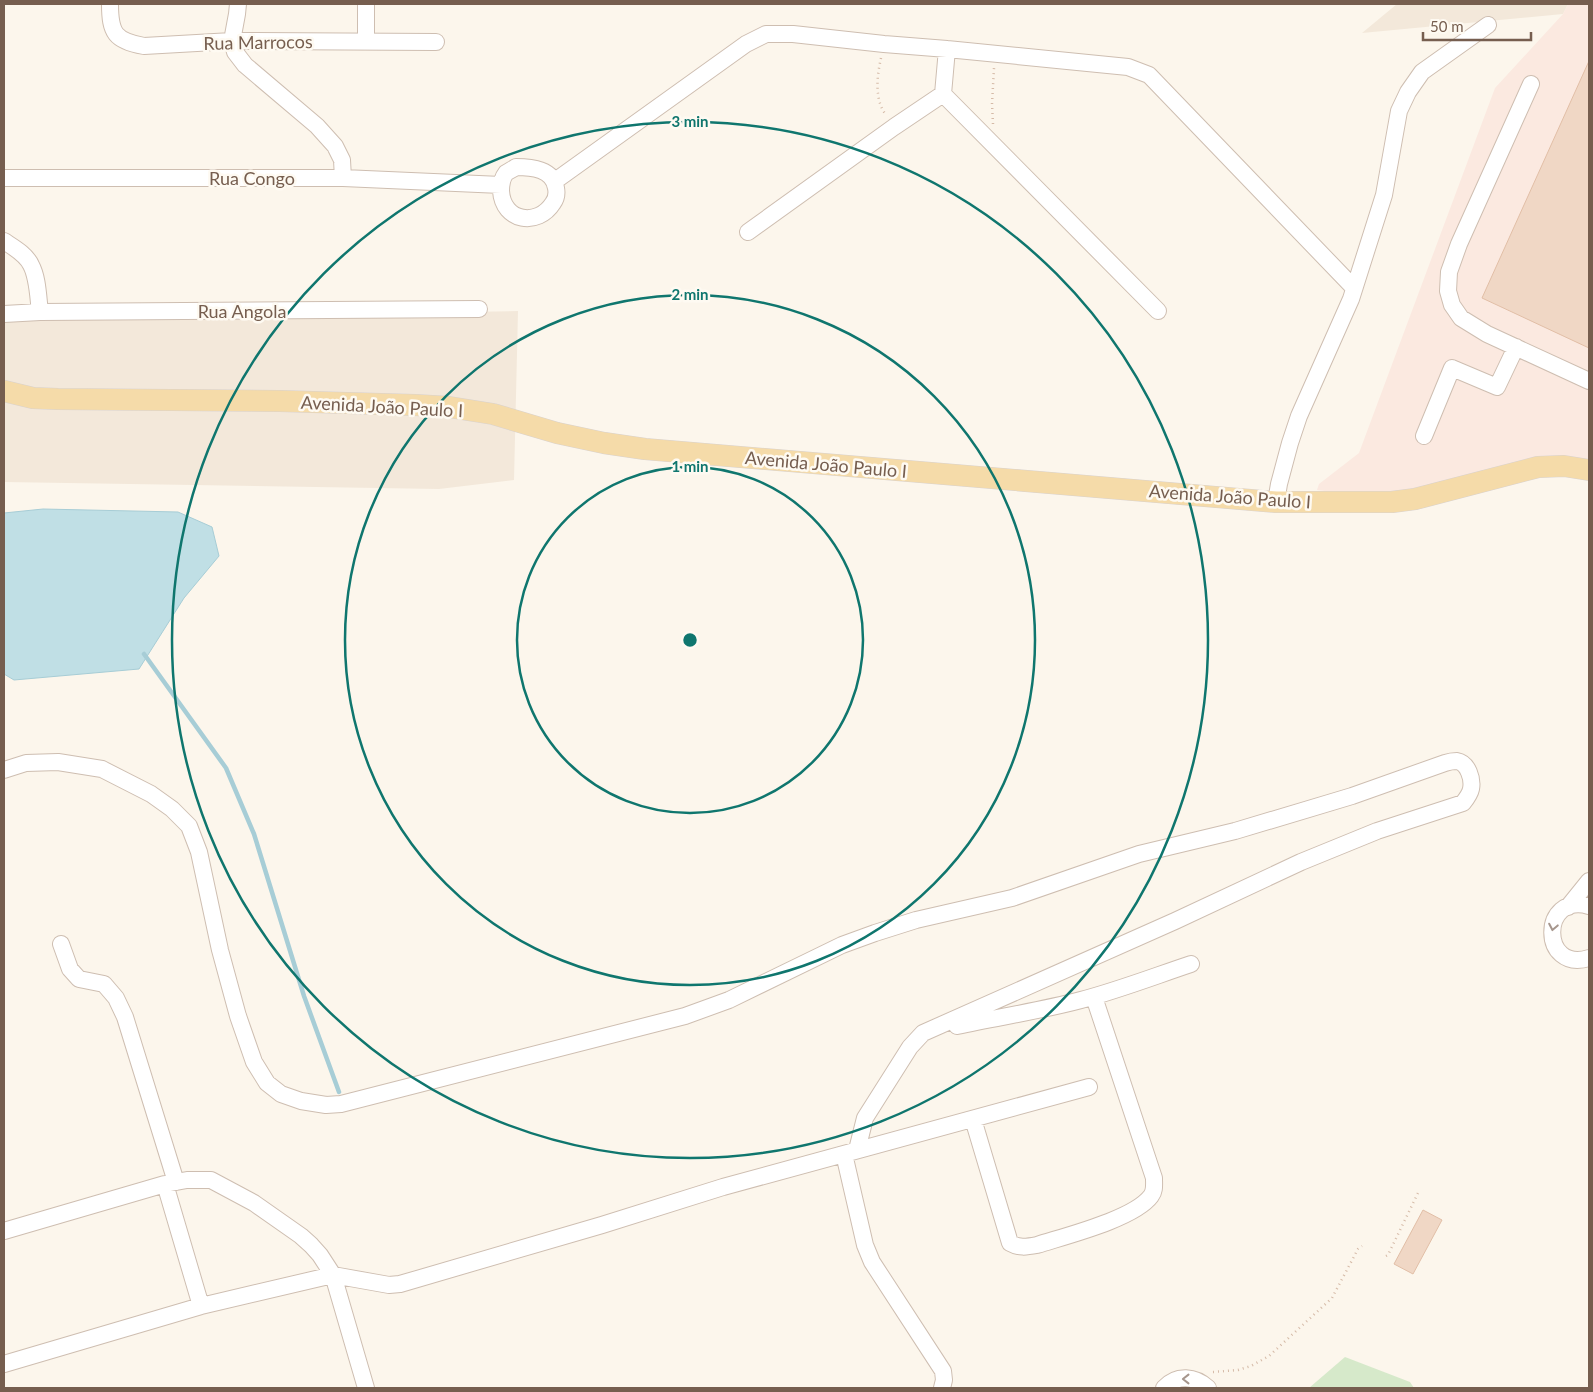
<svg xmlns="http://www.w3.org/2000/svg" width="1593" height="1392" viewBox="0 0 1593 1392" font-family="Lato,sans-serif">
<rect width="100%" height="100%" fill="#fcf6ec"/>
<path fill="#f3e8da" d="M 1397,4 L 1568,4 L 1563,14 L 1362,33 Z
M 518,311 L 514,480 L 439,489 L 4,482 L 4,320 Z"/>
<path fill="#fbe9e0" d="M 1568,4 L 1589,4 L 1589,460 L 1414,492 L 1363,496 L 1317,490 L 1319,484 L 1359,453 L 1495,88 L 1563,14 Z"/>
<path fill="#d6e9ca" d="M 1345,1357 L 1410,1382 L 1414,1388 L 1309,1388 Z"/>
<path fill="#c0dfe5" stroke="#a7cdd6" d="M 43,509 L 178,512 L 212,527 L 219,556 L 184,598 L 139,669 L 14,680 L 4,674 L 4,513 Z"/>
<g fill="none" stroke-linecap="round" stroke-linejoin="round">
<path stroke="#a7cdd6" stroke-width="4.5" d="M 144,654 L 226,768 L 254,834 L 304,996 L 339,1092"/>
</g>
<path fill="#f0d7c5" stroke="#e1bea6" d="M 1589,61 L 1589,348 L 1482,298 Z
M 1423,1210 L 1442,1220 L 1413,1274 L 1394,1264 Z"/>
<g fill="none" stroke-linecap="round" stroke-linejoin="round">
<g stroke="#cebeb1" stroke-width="18">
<path id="minor" d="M 110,4 C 110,33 115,41 144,46 L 232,41 L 436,42
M 238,4 L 237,14 L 232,41 L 235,52 L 245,65 L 317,126 L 335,146 L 342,160 L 343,178
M 366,41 L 366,4
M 1531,84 L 1459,244 L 1449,272 L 1448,291 L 1452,305 L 1461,318 L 1487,334 L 1589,381
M 943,94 L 947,49
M 516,167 C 532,167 553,169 556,188 C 557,193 556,199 553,203 C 538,227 503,222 501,191 C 501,186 502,178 506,173 C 509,171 513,169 516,167 Z
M 4,178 L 343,178 L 501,185
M 555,181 L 746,44 L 766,34 L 793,34 L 884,44 L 947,49 L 1128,67 L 1149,75 L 1354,288
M 748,232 L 894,127 L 943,94 L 1158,311
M 4,241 C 13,247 26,254 31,265 C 38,278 38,297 40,312
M 4,314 L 40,312 L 479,309
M 1424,436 L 1452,368 L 1497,387 L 1516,347
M 1276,502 L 1279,484 L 1290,443 L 1299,416 L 1351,299 L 1384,195 L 1399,111 L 1408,92 L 1422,72 L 1488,25
M 4,770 L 26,763 L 58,762 L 102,769 L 151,794 L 172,809 L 189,826 L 199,852 L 220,950 L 238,1016 L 254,1062 L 267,1083 L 281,1094 L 301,1101 L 326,1105 L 341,1104 L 685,1016 L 729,1000 L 842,945 L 875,933 L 916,920 L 1012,898 L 1139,854 L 1235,831 L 1352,796 L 1445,763 C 1448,762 1453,761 1457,761 C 1468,763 1473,779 1471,789 C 1470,794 1467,798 1463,803 L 1377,831 L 1301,862 L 1175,921 L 923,1033 L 910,1047 L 865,1118 L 857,1150
M 1589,906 C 1540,892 1540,973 1589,958
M 1568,907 L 1589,881
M 61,944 L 70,969 L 79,979 L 104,984 L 116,998 L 125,1017 L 176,1182
M 957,1026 C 998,1017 1040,1011 1081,1000 C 1119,990 1155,976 1191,964
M 973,1119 L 1010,1243 C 1019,1248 1026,1247 1037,1245 C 1065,1236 1134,1219 1151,1196 C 1155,1191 1154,1185 1154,1178 L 1094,997
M 844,1154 L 865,1245 L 872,1262 L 943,1371 L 944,1380 L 942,1388
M 165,1184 L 201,1306
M 4,1231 L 165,1184 L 187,1180 L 211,1180 L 254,1203 L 301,1236 L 311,1245 L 320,1255 L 333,1275 L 366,1388
M 4,1364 L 201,1306 L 333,1275 L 389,1285 L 400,1284 L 602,1225 L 723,1187 L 1089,1087
M 1164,1388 C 1177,1374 1195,1376 1208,1388"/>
</g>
<g stroke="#d9d2ce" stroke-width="22">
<path id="major" d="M 4,391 L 33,398 L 58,399 L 279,401 L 415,405 L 449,407 L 493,414 L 557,433 L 604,443 L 645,449 L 1276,502 L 1392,502 L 1415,499 L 1538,467 L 1564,466 L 1589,470"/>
</g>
<path stroke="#d5baa7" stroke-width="2.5" stroke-dasharray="1 4" stroke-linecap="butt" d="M 881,58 C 877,76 874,99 886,115
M 993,124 L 992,104 L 994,68
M 1386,1256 L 1388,1255 L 1419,1191
M 1213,1372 L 1238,1370 L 1251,1366 L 1269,1356 L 1332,1298 L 1358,1249 L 1362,1246"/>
<use href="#minor" stroke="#fff" stroke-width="16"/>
<use href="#major" stroke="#f5dba9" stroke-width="21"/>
</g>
<defs><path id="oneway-chevron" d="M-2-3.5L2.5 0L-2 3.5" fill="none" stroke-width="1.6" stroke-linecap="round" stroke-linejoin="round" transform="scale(1.25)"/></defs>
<g stroke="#a6968d">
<use href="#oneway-chevron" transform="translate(1553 927) rotate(101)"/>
<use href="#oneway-chevron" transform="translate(1186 1379) rotate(180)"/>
</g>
<g fill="none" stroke="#0f766e" stroke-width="2.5">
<circle cx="690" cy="640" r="173"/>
<circle cx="690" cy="640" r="345"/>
<circle cx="690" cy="640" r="518"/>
</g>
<g text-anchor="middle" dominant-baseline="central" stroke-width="5" stroke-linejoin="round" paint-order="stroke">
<g font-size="18" fill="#765e4f" stroke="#fefaf2">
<text transform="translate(258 42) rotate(-1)">Rua Marrocos</text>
<text x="252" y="178">Rua Congo</text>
<text x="242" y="311">Rua Angola</text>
<text transform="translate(382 406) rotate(3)">Avenida João Paulo I</text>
<text transform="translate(826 464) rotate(5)">Avenida João Paulo I</text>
<text transform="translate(1230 496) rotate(4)">Avenida João Paulo I</text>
</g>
</g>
<circle cx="690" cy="640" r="8" fill="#0f766e" stroke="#fefaf2" stroke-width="2.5"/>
<g font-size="15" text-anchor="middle" font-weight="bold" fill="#0f766e" stroke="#fefaf2" stroke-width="5" stroke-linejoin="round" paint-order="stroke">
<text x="690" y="127">3 min</text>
<text x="690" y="300">2 min</text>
<text x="690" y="472">1 min</text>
</g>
<rect width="1593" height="1392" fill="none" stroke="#765e4f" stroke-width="10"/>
<path d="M1423 32v8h108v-8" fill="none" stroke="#765e4f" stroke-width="2.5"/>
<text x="1430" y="32" font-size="15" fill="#765e4f" stroke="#fefaf2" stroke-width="4" paint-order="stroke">50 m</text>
</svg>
